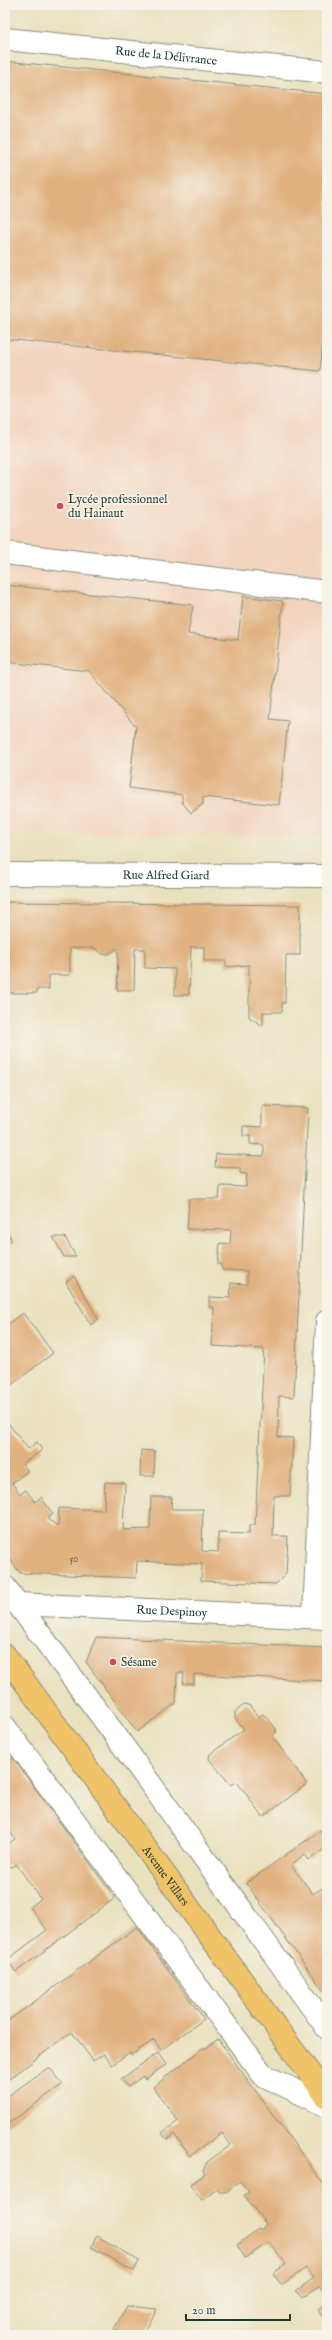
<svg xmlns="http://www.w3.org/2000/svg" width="332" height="2340" viewBox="0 0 332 2340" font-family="'IM FELL English',serif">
<rect width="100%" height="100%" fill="#f7f3e8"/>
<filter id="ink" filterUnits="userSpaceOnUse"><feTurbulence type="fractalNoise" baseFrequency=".025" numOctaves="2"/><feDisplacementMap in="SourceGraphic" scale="8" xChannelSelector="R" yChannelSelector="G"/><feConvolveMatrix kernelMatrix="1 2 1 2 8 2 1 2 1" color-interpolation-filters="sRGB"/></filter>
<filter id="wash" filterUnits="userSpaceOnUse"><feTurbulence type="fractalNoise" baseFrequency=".012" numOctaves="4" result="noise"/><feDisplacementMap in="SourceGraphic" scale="16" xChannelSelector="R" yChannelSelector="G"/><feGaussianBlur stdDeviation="0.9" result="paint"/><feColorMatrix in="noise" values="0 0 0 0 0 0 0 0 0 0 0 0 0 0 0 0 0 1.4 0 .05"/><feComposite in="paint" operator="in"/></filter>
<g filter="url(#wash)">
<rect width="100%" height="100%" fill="#eae1bf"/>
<path fill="#f3d4bf" d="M 5,61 L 327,94 L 327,836 L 5,833 Z"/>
<g id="blocks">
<path fill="#e1b17f" d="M 5,61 L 327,94 L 327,302 L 320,371 L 5,339 Z
M 5,585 L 193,605 L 188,634 L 238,640 L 243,596 L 283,601 L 270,719 L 288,721 L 279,805 L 203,797 L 203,804 L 191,813 L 182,802 L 182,795 L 129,788 L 136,727 L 89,671 L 5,662 Z
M 5,902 L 300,905 L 300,955 L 286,955 L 285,1003 L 282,1003 L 282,1012 L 263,1012 L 263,1026 L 249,1017 L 249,965 L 226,967 L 226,961 L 204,961 L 204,947 L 191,947 L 189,995 L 175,995 L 175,969 L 145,968 L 145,949 L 135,949 L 134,990 L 117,990 L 118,948 L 109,954 L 102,954 L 95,948 L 70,948 L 70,975 L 49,975 L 49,989 L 37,989 L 37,993 L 5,993 Z
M 262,1106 L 308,1108 L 294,1397 L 279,1396 L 278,1437 L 293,1438 L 290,1496 L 274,1496 L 273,1536 L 288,1536 L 286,1574 L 276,1584 L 201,1581 L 202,1564 L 137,1561 L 136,1578 L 20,1573 L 5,1552 L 5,1425 L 8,1423 L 28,1449 L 37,1442 L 42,1450 L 22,1464 L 28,1471 L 12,1483 L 20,1494 L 26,1490 L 35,1502 L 41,1497 L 53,1514 L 47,1519 L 58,1526 L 59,1508 L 104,1510 L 105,1482 L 125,1483 L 123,1530 L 150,1529 L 151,1497 L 172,1497 L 171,1509 L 203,1509 L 202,1551 L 218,1552 L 218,1533 L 249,1534 L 249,1525 L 255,1525 L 264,1349 L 212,1346 L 214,1307 L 209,1307 L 209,1297 L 230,1298 L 231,1283 L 247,1284 L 247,1271 L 222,1270 L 221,1264 L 218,1264 L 220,1243 L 230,1244 L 231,1230 L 187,1229 L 189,1199 L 219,1199 L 220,1186 L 246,1187 L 247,1174 L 240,1173 L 240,1168 L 215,1167 L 216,1154 L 264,1156 L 264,1145 L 250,1144 L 250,1136 L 243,1136 L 243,1126 L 262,1127 Z
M 5,1230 L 12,1240 L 5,1245 Z
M 53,1237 L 65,1237 L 76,1257 L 64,1257 Z
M 74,1276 L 98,1319 L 91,1325 L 66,1282 Z
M 23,1313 L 53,1353 L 5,1390 L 5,1326 Z
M 141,1450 L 155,1451 L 154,1476 L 140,1476 Z
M 96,1637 L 327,1648 L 327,1681 L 194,1674 L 194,1684 L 183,1684 L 184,1673 L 177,1673 L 176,1703 L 137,1732 L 86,1662 Z
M 245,1704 L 250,1706 L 258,1717 L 262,1714 L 267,1717 L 276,1729 L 276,1733 L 272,1736 L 307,1784 L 263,1817 L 237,1782 L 231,1785 L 209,1759 L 210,1754 L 244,1729 L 235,1718 L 235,1712 Z
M 13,1758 L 115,1898 L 16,1972 L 7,1960 L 47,1930 L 30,1907 L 41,1899 L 16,1864 L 13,1867 L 5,1865 L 5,1846 L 15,1839 L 5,1825 L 5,1764 Z
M 321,1830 L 327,1841 L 327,1847 L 309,1860 L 305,1854 L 291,1865 L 313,1894 L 327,1885 L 327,1996 L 246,1883 Z
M 137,1927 L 204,2019 L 161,2050 L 154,2040 L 131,2055 L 130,2052 L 112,2065 L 104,2054 L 93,2061 L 72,2032 L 5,2082 L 5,2023 Z
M 218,2039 L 327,2189 L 327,2296 L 319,2286 L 302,2298 L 296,2291 L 314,2278 L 306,2268 L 281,2285 L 273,2273 L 286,2264 L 269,2242 L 245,2258 L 237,2245 L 258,2229 L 262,2229 L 266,2224 L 244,2195 L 249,2192 L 240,2181 L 226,2192 L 219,2192 L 217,2189 L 202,2200 L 190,2185 L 205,2174 L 203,2171 L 207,2162 L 231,2145 L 222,2133 L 190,2156 L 174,2134 L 167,2140 L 162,2133 L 178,2121 L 153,2087 L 204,2047 L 205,2049 Z
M 159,2052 L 167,2064 L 145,2079 L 143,2076 L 128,2087 L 121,2079 Z
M 49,2067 L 63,2084 L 5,2126 L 5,2098 Z
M 97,2236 L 139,2261 L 134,2271 L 91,2247 Z
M 327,2304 L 327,2315 L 323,2318 L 318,2310 Z
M 127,2306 L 157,2309 L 143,2335 L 124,2335 L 114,2329 Z"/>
</g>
</g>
<g filter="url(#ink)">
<use href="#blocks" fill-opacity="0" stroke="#848f7a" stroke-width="1"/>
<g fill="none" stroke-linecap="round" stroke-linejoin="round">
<g stroke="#848f7a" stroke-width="24">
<g id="minor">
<path id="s1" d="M 5,39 L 327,72"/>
<path d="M 5,553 L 327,592"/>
<path id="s2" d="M 5,874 L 327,876"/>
<path d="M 5,1587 L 113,1732 L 327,2028"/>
<path id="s3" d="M 17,1604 L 327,1618"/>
<path d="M 314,1617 L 327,1321"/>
<path d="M 5,1727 L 263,2075 L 327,2106"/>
</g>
</g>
<g stroke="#848f7a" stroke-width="24">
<g id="major">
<path id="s4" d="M 5,1655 L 327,2097"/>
</g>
</g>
<use href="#minor" stroke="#fff" stroke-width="22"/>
<use href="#major" stroke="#f1c369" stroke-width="22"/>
</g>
</g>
<g fill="#d1495b" stroke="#f7f3e8" stroke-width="1.5">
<circle cx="60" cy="506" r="4"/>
<circle cx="113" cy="1662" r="4"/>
</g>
<g text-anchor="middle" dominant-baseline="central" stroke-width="3.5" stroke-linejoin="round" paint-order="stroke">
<g font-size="10" fill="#505a47">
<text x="74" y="1559">50</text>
</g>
<g font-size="12" fill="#1f3d34" stroke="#f7f3e8">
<text stroke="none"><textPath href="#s1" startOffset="162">Rue de la Délivrance</textPath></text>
<text stroke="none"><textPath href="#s2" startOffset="161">Rue Alfred Giard</textPath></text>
<text stroke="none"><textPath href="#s3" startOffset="155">Rue Despinoy</textPath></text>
<text stroke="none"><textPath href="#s4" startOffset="273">Avenue Villars</textPath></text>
</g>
<g font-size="12" fill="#1f3d34" stroke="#f7f3e8" text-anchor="start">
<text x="68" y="499">Lycée professionnel<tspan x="68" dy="14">du Hainaut</tspan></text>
<text x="121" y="1662">Sésame</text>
</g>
</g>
<rect width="332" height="2340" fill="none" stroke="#f7f3e8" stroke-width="20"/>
<path d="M186 2314v6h104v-6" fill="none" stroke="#1f3d34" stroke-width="2"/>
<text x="192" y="2314" font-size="12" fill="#1f3d34" stroke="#f7f3e8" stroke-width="3" paint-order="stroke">20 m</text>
</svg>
